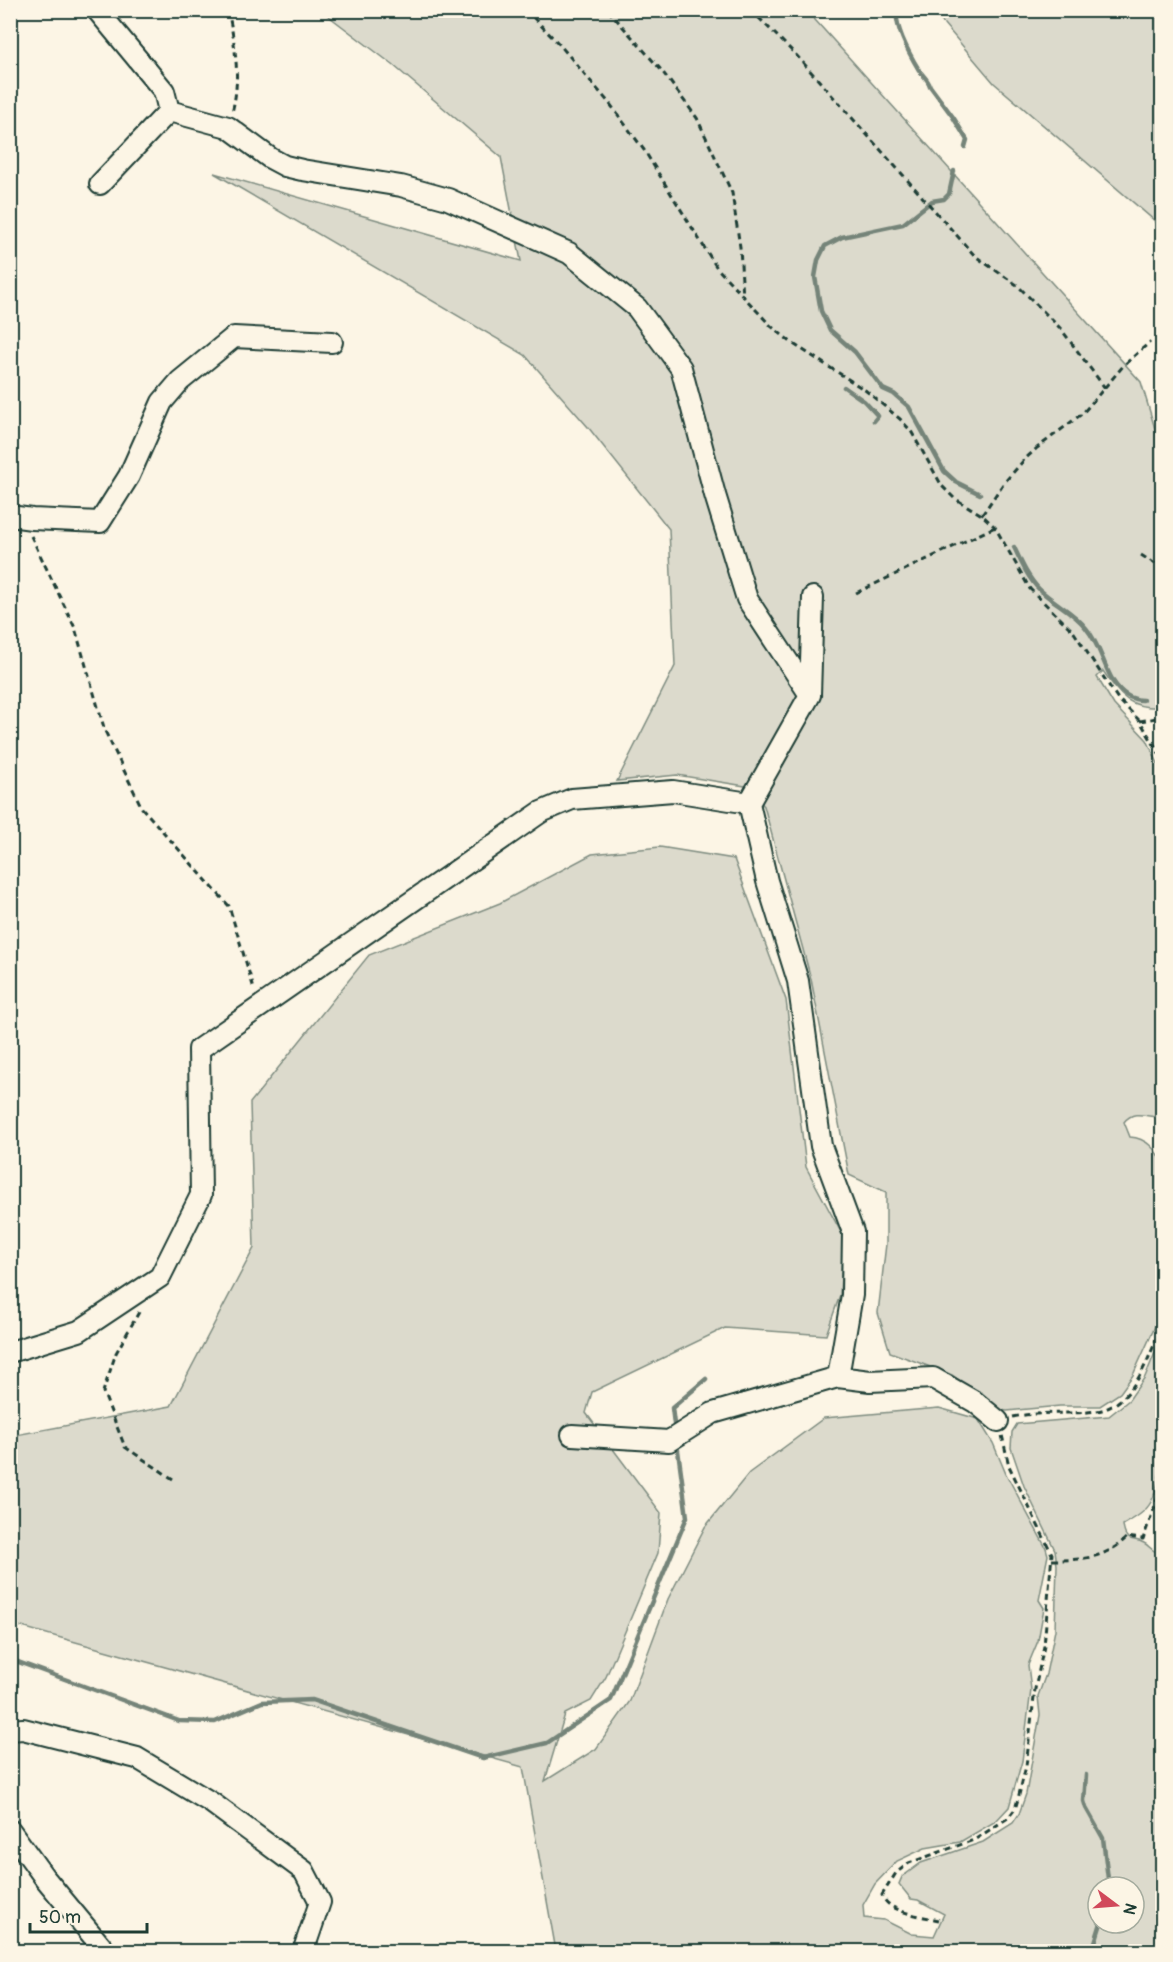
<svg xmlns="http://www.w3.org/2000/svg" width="1173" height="1962" viewBox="0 0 1173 1962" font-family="Pangolin,sans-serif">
<rect width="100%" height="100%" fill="#fcf5e5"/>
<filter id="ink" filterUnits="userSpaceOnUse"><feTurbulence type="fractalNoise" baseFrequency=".0167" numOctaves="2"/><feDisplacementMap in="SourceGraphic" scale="12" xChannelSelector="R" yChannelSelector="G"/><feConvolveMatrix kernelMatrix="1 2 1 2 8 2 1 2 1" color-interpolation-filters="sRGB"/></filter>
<g filter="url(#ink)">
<path fill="#dcdacc" stroke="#7e8c80" stroke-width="1.5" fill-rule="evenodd" d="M 322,11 L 807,11 L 1141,382 L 1162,452 L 1162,707 C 1129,709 1121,697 1103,671 L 1097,677 L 1114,705 L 1147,740 L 1162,772 L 1162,859 L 1159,899 L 1162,930 L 1162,1101 L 1159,1113 L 1155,1117 C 1142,1115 1133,1111 1124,1122 L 1130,1137 C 1146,1138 1158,1150 1162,1165 L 1162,1311 L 1133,1375 L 1120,1393 L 1100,1406 L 1060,1406 L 1007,1411 L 1001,1410 L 952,1375 L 890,1352 L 878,1313 L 886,1244 L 886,1192 L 849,1175 L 811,979 L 764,806 L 745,786 L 677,775 L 617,781 L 675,666 L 669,529 L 588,427 L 525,355 L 214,173 L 521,261 L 501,157 L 393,65 Z
M 933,11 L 1162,11 L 1162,227 L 994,83 Z
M 660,847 L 734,859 L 786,1000 L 806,1167 L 843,1236 L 840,1295 L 826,1335 L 725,1328 L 592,1392 L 586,1413 L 661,1513 L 658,1553 L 606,1677 L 591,1701 L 565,1714 L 545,1781 L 596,1749 L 630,1701 L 668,1599 L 705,1527 L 749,1473 L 824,1418 L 939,1408 L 978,1419 L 993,1443 L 1006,1474 L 1046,1548 L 1048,1555 L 1039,1600 L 1044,1608 L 1038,1641 L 1028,1665 L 1031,1690 L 1022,1761 L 1009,1807 L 996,1821 L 960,1842 L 925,1848 L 897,1861 L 875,1884 L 863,1905 L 864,1918 L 884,1920 L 912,1934 L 934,1936 L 944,1914 L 918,1900 L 911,1899 L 899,1884 L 902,1877 L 921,1863 L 983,1842 L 1013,1823 L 1019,1814 L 1026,1794 L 1040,1715 L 1038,1696 L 1046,1674 L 1055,1630 L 1057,1565 L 1055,1550 L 1024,1486 L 1011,1448 L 1012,1432 L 1017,1424 L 1109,1416 L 1129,1400 L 1145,1377 L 1162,1336 C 1162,1378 1170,1467 1151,1502 C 1145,1513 1133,1519 1123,1525 C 1125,1544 1133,1537 1144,1543 C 1150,1546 1150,1550 1157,1552 L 1162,1544 L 1162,1951 L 556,1951 L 523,1767 L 11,1624 L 10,1436 L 171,1406 L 254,1248 L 250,1103 L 369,955 L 500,903 L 592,854 ZM 1098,1887 L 1134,1887 L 1134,1923 L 1098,1923 Z"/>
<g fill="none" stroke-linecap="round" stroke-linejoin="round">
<path stroke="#758479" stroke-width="4.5" d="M 897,10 C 894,27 910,55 919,70 C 923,76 928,79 930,86 L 953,117 L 967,140 L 965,147
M 954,171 L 949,194 L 944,199 L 932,201 L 903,224 L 842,237 L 825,246 L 818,260 L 815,277 L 821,311 L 830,330 L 855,352 L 883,389 L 894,394 L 909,407 L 944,471 L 956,482 L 980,494
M 844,387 L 864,401 L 878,416 L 874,421
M 1014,547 C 1021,562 1028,578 1040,590 C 1055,604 1074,612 1086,628 C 1099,643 1103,664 1113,681 C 1120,692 1130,700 1143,700
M 675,1432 L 672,1408 L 706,1379
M 10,1659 L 179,1721 L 215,1722 L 262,1702 L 312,1700 L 483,1758 L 547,1743 L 611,1700 L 687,1517 L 677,1443
M 1086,1775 L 1084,1801 L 1086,1808 L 1103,1838 L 1109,1887
M 1092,1952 L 1101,1923"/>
<g stroke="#1f3d34" stroke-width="24">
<path id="minor" d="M 97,10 L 164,91 L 169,111
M 100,184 L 169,111 L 228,127 L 270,158 L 285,166 L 302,170 L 401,186 L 448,199 L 569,253 L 637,308 L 681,368 L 715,495 L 747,599 L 810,695 L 749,803 L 767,881 L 798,981 L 821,1146 L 853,1232 L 852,1295 L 838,1377 L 870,1381 L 933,1378 L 975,1402 L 998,1421
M 10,516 L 32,519 L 100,522 L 129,476 L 162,402 L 180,381 L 234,337 L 332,342
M 810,695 L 813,597
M 10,1352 L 79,1331 L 160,1277 L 201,1195 L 199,1049 L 541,812 L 572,799 L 673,791 L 749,803
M 572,1435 L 669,1441 L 713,1413 L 838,1377
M 10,1730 L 23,1729 L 137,1758 L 212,1803 L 304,1871 L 320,1902 L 303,1952
M 10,1830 L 44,1877 L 106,1952"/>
</g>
<path stroke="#1f3d34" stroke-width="3" stroke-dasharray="6 4.5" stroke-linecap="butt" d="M 228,10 C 235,44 241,79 232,112
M 526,10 L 559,44 L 610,104 L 644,150 L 717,268 L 771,326 L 792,343 L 865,390 L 900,419 L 911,431 L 942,486 L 954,498 L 982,515 L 995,527 L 1030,589 L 1073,631 L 1118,699 L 1140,721 L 1162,758
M 608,10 L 662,71 L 697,118 L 732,193 L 740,247 L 743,298
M 751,10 L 797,56 L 975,256 L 1017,285 L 1061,329 L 1105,388
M 982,515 L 1003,484 L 1024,460 L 1037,448 L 1083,413 L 1124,365 L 1150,342
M 31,536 L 75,628 L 105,731 L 142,808 L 229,906 L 254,989
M 1141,555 L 1162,568
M 856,593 L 995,527
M 1140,721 L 1162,717
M 139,1312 L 116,1353 L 103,1392 L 125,1447 L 173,1479
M 1013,1417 C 1041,1411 1069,1415 1097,1411 C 1135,1405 1149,1355 1162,1326
M 1052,1560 C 1080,1560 1106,1559 1127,1537 L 1143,1539 L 1162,1486
M 939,1920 C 923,1916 888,1913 882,1895 L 896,1873 L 909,1863 L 974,1840 L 1008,1818 L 1015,1809 L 1018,1799 L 1026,1766 L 1035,1689 L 1044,1646 L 1052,1554 L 1009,1466 L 1002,1435"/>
<use href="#minor" stroke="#fcf5e5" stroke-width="20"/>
</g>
</g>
<rect width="1173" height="1962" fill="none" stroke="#fcf5e5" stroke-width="36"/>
<rect x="18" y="18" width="1137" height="1926" fill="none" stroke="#1f3d34" stroke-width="2" filter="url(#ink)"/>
<g transform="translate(1116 1905) rotate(106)"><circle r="28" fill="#fcf5e5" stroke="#a4ab9e" stroke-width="1.5"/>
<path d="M0-4.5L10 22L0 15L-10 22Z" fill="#d1495b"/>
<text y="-9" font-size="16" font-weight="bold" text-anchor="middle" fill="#1f3d34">N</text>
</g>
<path d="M30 1923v9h117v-9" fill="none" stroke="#1f3d34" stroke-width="3"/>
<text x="39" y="1923" font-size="18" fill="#1f3d34" stroke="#fcf5e5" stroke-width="4.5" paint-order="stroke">50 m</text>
</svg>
